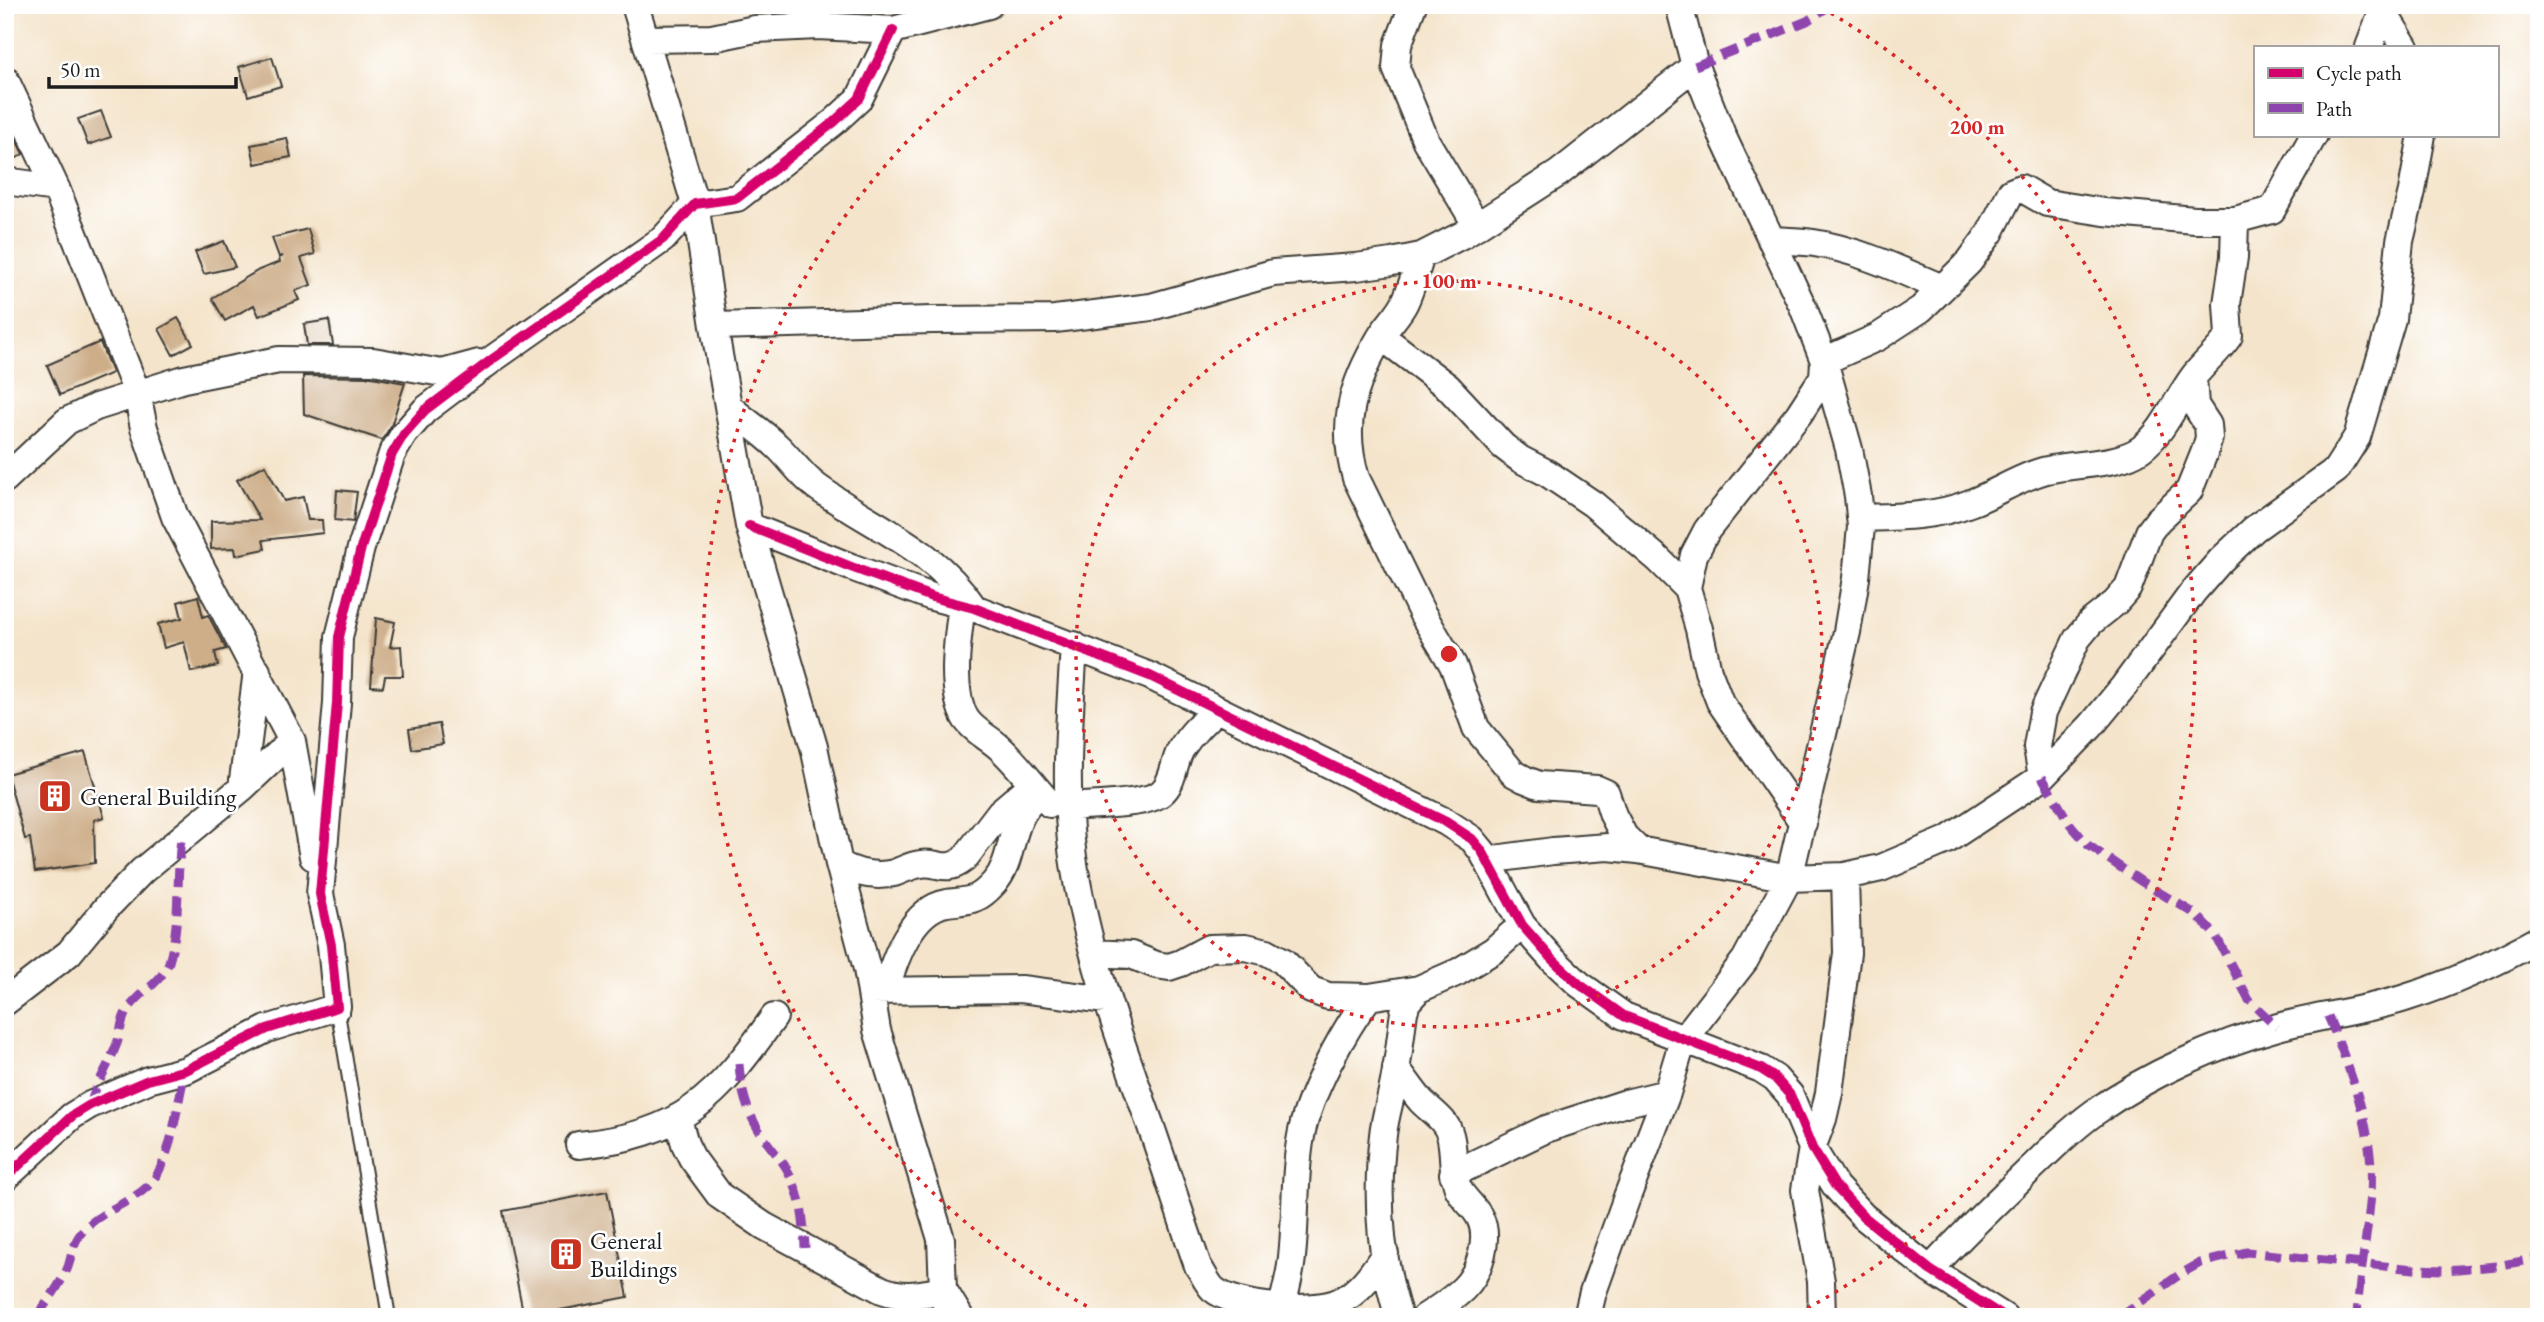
<svg xmlns="http://www.w3.org/2000/svg" width="2544" height="1322" viewBox="0 0 2544 1322" font-family="'EB Garamond',serif">
<rect width="100%" height="100%" fill="#fff"/>
<filter id="ink" filterUnits="userSpaceOnUse"><feTurbulence type="fractalNoise" baseFrequency=".0143" numOctaves="2"/><feDisplacementMap in="SourceGraphic" scale="14" xChannelSelector="R" yChannelSelector="G"/><feConvolveMatrix kernelMatrix="1 2 1 2 8 2 1 2 1" color-interpolation-filters="sRGB"/></filter>
<filter id="wash" filterUnits="userSpaceOnUse"><feTurbulence type="fractalNoise" baseFrequency=".00686" numOctaves="4" result="noise"/><feDisplacementMap in="SourceGraphic" scale="28" xChannelSelector="R" yChannelSelector="G"/><feGaussianBlur stdDeviation="1.57" result="paint"/><feColorMatrix in="noise" values="0 0 0 0 0 0 0 0 0 0 0 0 0 0 0 0 0 1.4 0 .05"/><feComposite in="paint" operator="in"/></filter>
<g filter="url(#wash)">
<rect width="100%" height="100%" fill="#f4e4cb"/>
<g id="blocks">
<path fill="#cdae89" d="M 272,57 L 281,86 L 248,96 L 239,67 Z
M 101,111 L 111,137 L 88,145 L 78,119 Z
M 5,117 L 23,154 L 5,166 Z
M 287,138 L 291,157 L 255,164 L 251,145 Z
M 308,229 L 315,254 L 301,258 L 311,285 L 295,291 L 299,300 L 259,316 L 254,305 L 225,321 L 212,298 L 259,270 L 280,262 L 279,258 L 283,256 L 279,257 L 272,238 Z
M 224,241 L 235,267 L 204,274 L 195,252 Z
M 178,318 L 193,344 L 173,355 L 159,329 Z
M 329,320 L 333,345 L 307,345 L 304,324 Z
M 100,342 L 112,373 L 60,395 L 47,365 Z
M 303,376 L 372,377 L 405,383 L 391,426 L 382,440 L 304,414 Z
M 265,465 L 284,501 L 303,497 L 308,520 L 322,520 L 323,533 L 263,540 L 265,549 L 236,555 L 235,548 L 211,549 L 211,521 L 260,520 L 237,480 Z
M 337,490 L 357,492 L 353,522 L 335,520 Z
M 198,596 L 203,617 L 208,615 L 226,649 L 215,652 L 218,666 L 191,672 L 184,642 L 164,648 L 158,624 L 182,618 L 178,602 Z
M 376,618 L 395,622 L 390,647 L 401,646 L 403,676 L 385,676 L 383,687 L 371,686 Z
M 439,724 L 443,744 L 412,749 L 409,729 Z
M 85,752 L 104,817 L 94,820 L 95,863 L 35,872 L 30,838 L 25,839 L 7,774 Z
M 607,1191 L 628,1297 L 524,1317 L 503,1211 Z"/>
</g>
</g>
<g filter="url(#ink)">
<use href="#blocks" fill-opacity="0" stroke="#3c3a36" stroke-width="2"/>
<g fill="none" stroke-linecap="round" stroke-linejoin="round">
<g stroke="#3c3a36" stroke-width="16">
<path id="service" d="M 337,1007 L 389,1317
M 939,1293 L 939,1317"/>
</g>
<g stroke="#3c3a36" stroke-width="30">
<path id="minor" d="M 635,5 L 695,204 L 714,326 L 749,526 L 814,747 L 839,864 L 867,969 L 877,1030 L 941,1239 L 943,1289 L 960,1317
M 1413,5 L 1398,45 L 1396,68 L 1426,141 L 1477,226
M 2383,11 L 2405,47
M 647,39 L 712,38 L 755,29 L 818,26 L 893,30 L 989,5
M 2369,47 L 2385,5
M 5,79 L 56,188 L 137,393 L 144,428 L 175,517 L 292,741 L 313,857
M 5,181 L 56,188
M 1771,240 C 1785,241 1800,241 1814,243 C 1859,250 1900,270 1942,288
M 1421,256 C 1416,271 1412,287 1405,302 C 1399,315 1387,325 1380,338 C 1352,385 1340,425 1356,478 L 1422,613 L 1453,665 L 1476,728 L 1513,773 L 1524,779 L 1539,785 L 1597,789 L 1606,793 L 1613,815 L 1624,836 L 1638,850
M 714,326 L 932,320 L 1055,319 L 1151,307 L 1273,273 L 1356,267 L 1392,262 L 1421,256 L 1464,234 L 1559,173 L 1695,66
M 1381,336 L 1448,387 L 1503,446 L 1520,459 L 1547,473 L 1593,504 L 1658,559 L 1687,588 L 1699,629 L 1708,671 L 1720,702 L 1803,823
M 729,407 C 745,421 764,433 779,448 C 792,461 802,476 817,487 C 875,529 932,546 974,608
M 5,479 L 67,421 L 96,407 L 184,379 L 279,360 L 373,361 L 442,373 L 479,363
M 1860,518 C 1896,517 1936,517 1970,503 C 1995,494 2018,478 2043,471 C 2071,463 2118,466 2141,449 C 2165,431 2176,400 2194,376 C 2205,362 2219,351 2229,336 L 2227,304 L 2234,257 L 2235,220
M 749,526 L 851,567 L 932,597 L 974,608 L 1150,676 L 1446,822 L 1472,839 L 1482,851 L 1522,925 L 1551,958 L 1579,984 L 1624,1016 L 1761,1069 L 1775,1078 L 1790,1095 L 1812,1148 L 1836,1187 L 1863,1216 L 1930,1270 L 2004,1317
M 1687,588 L 1694,555 L 1707,530 L 1799,414 L 1823,377 L 1824,361 L 1878,337 L 1921,309 L 1969,262 L 1990,233 L 2011,192 L 2021,188 L 2047,203 L 2104,212 L 2195,220 L 2235,220 L 2272,210 L 2314,135
M 962,605 C 958,636 949,691 966,719 C 974,731 988,737 999,747 C 1018,764 1033,786 1050,804
M 1074,645 C 1070,715 1063,787 1073,857 C 1086,948 1118,1034 1149,1121 C 1166,1169 1181,1218 1198,1266 C 1203,1273 1207,1283 1213,1289 C 1235,1308 1315,1314 1340,1301 C 1360,1292 1373,1272 1385,1254
M 2042,777 L 2037,747 L 2043,712 L 2077,639 L 2091,622 L 2115,603 L 2128,588 L 2149,532 L 2158,520 L 2189,491 L 2205,451 L 2209,438 L 2208,425 L 2195,405 L 2193,378
M 242,788 L 257,671
M 1070,807 C 1091,805 1146,805 1161,793 C 1174,783 1173,763 1181,749 C 1191,733 1204,721 1217,709
M 1487,860 L 1553,851 L 1608,847 L 1638,850 L 1789,878 L 1845,876 L 1881,868 L 1947,840 L 2042,777 L 2091,726 L 2124,686 L 2193,592 L 2221,560 L 2254,529 L 2336,470 L 2357,437 L 2392,319 L 2400,241 L 2412,191 L 2422,135
M 839,864 C 856,873 874,878 894,873 C 903,870 911,865 921,864 C 939,861 945,874 964,859 L 1000,812 L 1032,785
M 1094,953 L 1131,955 L 1156,965 L 1169,967 L 1181,963 L 1209,948 L 1246,947 L 1267,952 L 1283,961 L 1311,990 L 1328,996 L 1369,997 L 1419,989 L 1458,972 L 1494,950 L 1522,925
M 871,991 L 1021,989 L 1106,1000
M 885,991 C 894,961 911,909 947,903 C 970,900 977,902 994,883 C 1011,864 1009,840 1020,818 C 1024,809 1032,800 1039,792
M 5,1002 L 69,953 L 107,907 L 142,871 L 242,788 L 292,741
M 1396,1068 C 1405,1079 1413,1092 1422,1102 C 1432,1112 1446,1120 1450,1135 C 1455,1152 1451,1171 1458,1188 C 1463,1199 1475,1207 1480,1218 C 1490,1238 1480,1272 1464,1288 C 1453,1299 1439,1308 1425,1317
M 678,1119 L 685,1144 L 692,1158 L 720,1196 L 764,1226 L 882,1290 C 904,1298 916,1295 939,1291
M 579,1145 C 683,1134 716,1099 774,1017
M 1453,1174 L 1546,1129 L 1626,1103 L 1667,1093
M 5,1178 L 72,1116 L 90,1105 L 148,1080 L 186,1070 L 267,1029 L 337,1007 L 331,945 L 320,894 L 337,703 L 339,637 L 361,548 L 392,454 L 404,434 L 425,410 L 494,358 L 663,239 L 695,204 L 737,198 L 834,122 L 859,99 L 893,30
M 1930,1270 C 1956,1241 1984,1214 2012,1187 C 2039,1161 2065,1134 2095,1112 C 2147,1075 2217,1044 2278,1027 C 2321,1015 2366,1011 2408,997 C 2453,983 2498,962 2539,939
M 1282,1307 C 1285,1293 1289,1279 1291,1265 C 1297,1223 1293,1178 1301,1136 C 1308,1096 1344,1029 1369,997
M 1399,1317 C 1380,1259 1376,1195 1383,1135 C 1385,1115 1392,1096 1395,1076 C 1399,1055 1401,1033 1404,1012 L 1407,1002 L 1419,989
M 1587,1317 L 1593,1292 L 1627,1197 L 1667,1093 L 1683,1040 L 1745,960 L 1789,878 L 1847,632 L 1856,578 L 1861,527 L 1858,496 L 1849,449 L 1824,361 L 1803,307 L 1723,137 L 1695,66 L 1679,5
M 1822,1317 L 1821,1281 L 1805,1190 L 1812,1148 L 1823,1119 L 1829,1093 L 1847,953 L 1845,876"/>
</g>
<use href="#service" stroke="#fff" stroke-width="12"/>
<use href="#minor" stroke="#fff" stroke-width="26"/>
<path stroke="#8e44ad" stroke-width="9" stroke-dasharray="18 9" stroke-linecap="butt" d="M 1695,66 L 1807,21 L 1831,5
M 2042,777 L 2070,824 L 2088,845 L 2142,882 L 2197,915 L 2216,936 L 2249,1000 L 2277,1027
M 2328,1016 C 2352,1073 2378,1141 2370,1204 C 2366,1242 2359,1279 2357,1317
M 739,1064 C 741,1091 747,1113 762,1135 C 771,1149 783,1160 790,1175 C 802,1198 804,1223 805,1248
M 90,1105 C 96,1084 108,1067 116,1046 C 121,1035 120,1021 127,1011 C 139,992 161,984 169,962 C 181,923 176,879 181,839
M 36,1317 C 47,1302 61,1284 68,1267 C 72,1255 73,1242 82,1232 C 99,1211 128,1205 148,1186 C 173,1162 176,1103 186,1070
M 2119,1317 L 2179,1275 L 2200,1263 L 2247,1252 L 2414,1269 L 2446,1270 L 2496,1266 L 2539,1258"/>
<g stroke="#fff" stroke-width="15">
<path id="cycleway" d="M 749,526 L 851,567 L 932,597 L 974,608 L 1150,676 L 1446,822 L 1472,839 L 1482,851 L 1522,925 L 1551,958 L 1579,984 L 1624,1016 L 1761,1069 L 1775,1078 L 1790,1095 L 1812,1148 L 1836,1187 L 1863,1216 L 1930,1270 L 2004,1317
M 5,1178 L 72,1116 L 90,1105 L 148,1080 L 186,1070 L 267,1029 L 337,1007 L 331,945 L 320,894 L 337,703 L 339,637 L 361,548 L 392,454 L 404,434 L 425,410 L 494,358 L 663,239 L 695,204 L 737,198 L 834,122 L 859,99 L 893,30"/>
</g>
<use href="#cycleway" stroke="#d6006c" stroke-width="10"/>
</g>
</g>
<g fill="none" stroke="#d62828" stroke-width="3.5" stroke-dasharray="3.5 7">
<circle cx="1449" cy="654" r="373"/>
<path d="M1105 1316A746 746 0 0 1 1076 8M1822 8A746 746 0 0 1 1793 1316"/>
</g>
<defs>
<g id="building-square" transform="scale(1.75)"><rect x="-9" y="-9" width="18" height="18" rx="4" fill="#c8321e" stroke="#fff"/><path d="M-4-6H4V6H1V3H-1V6H-4ZM-2.5-4.3h1.7v1.8h-1.7ZM.8-4.3h1.7v1.8H.8ZM-2.5-1h1.7V.8h-1.7ZM.8-1h1.7V.8H.8Z" fill="#fff"/></g>
</defs>
<g fill-rule="evenodd">
<use href="#building-square" x="55" y="796"/>
<use href="#building-square" x="566" y="1254"/>
</g>
<g text-anchor="middle" dominant-baseline="central" stroke-width="5" stroke-linejoin="round" paint-order="stroke">
<g font-size="24" fill="#1c1c1c" stroke="#fff" text-anchor="start">
<text x="80" y="796">General Building</text>
<text x="590" y="1240">General<tspan x="590" dy="28">Buildings</tspan></text>
</g>
</g>
<circle cx="1449" cy="654" r="10" fill="#d62828" stroke="#fff" stroke-width="3.5"/>
<g font-size="21" text-anchor="middle" font-weight="bold" fill="#d62828" stroke="#fff" stroke-width="5" stroke-linejoin="round" paint-order="stroke">
<text x="1977" y="134">200 m</text>
<text x="1449" y="288">100 m</text>
</g>
<rect width="2544" height="1322" fill="none" stroke="#fff" stroke-width="28"/>
<rect x="2254" y="46" width="245" height="91" fill="#ffffff" stroke="#a4a4a4" stroke-width="2"/>
<rect x="2268" y="68" width="35" height="10" fill="#d6006c" stroke="#a4a4a4" stroke-width="2"/>
<text x="2316" y="80" font-size="21" fill="#1c1c1c">Cycle path</text>
<rect x="2268" y="103" width="35" height="10" fill="#8e44ad" stroke="#a4a4a4" stroke-width="2"/>
<text x="2316" y="116" font-size="21" fill="#1c1c1c">Path</text>
<path d="M49 77v10h187v-10" fill="none" stroke="#1c1c1c" stroke-width="3.5"/>
<text x="60" y="77" font-size="21" fill="#1c1c1c" stroke="#ffffff" stroke-width="5" paint-order="stroke">50 m</text>
</svg>
